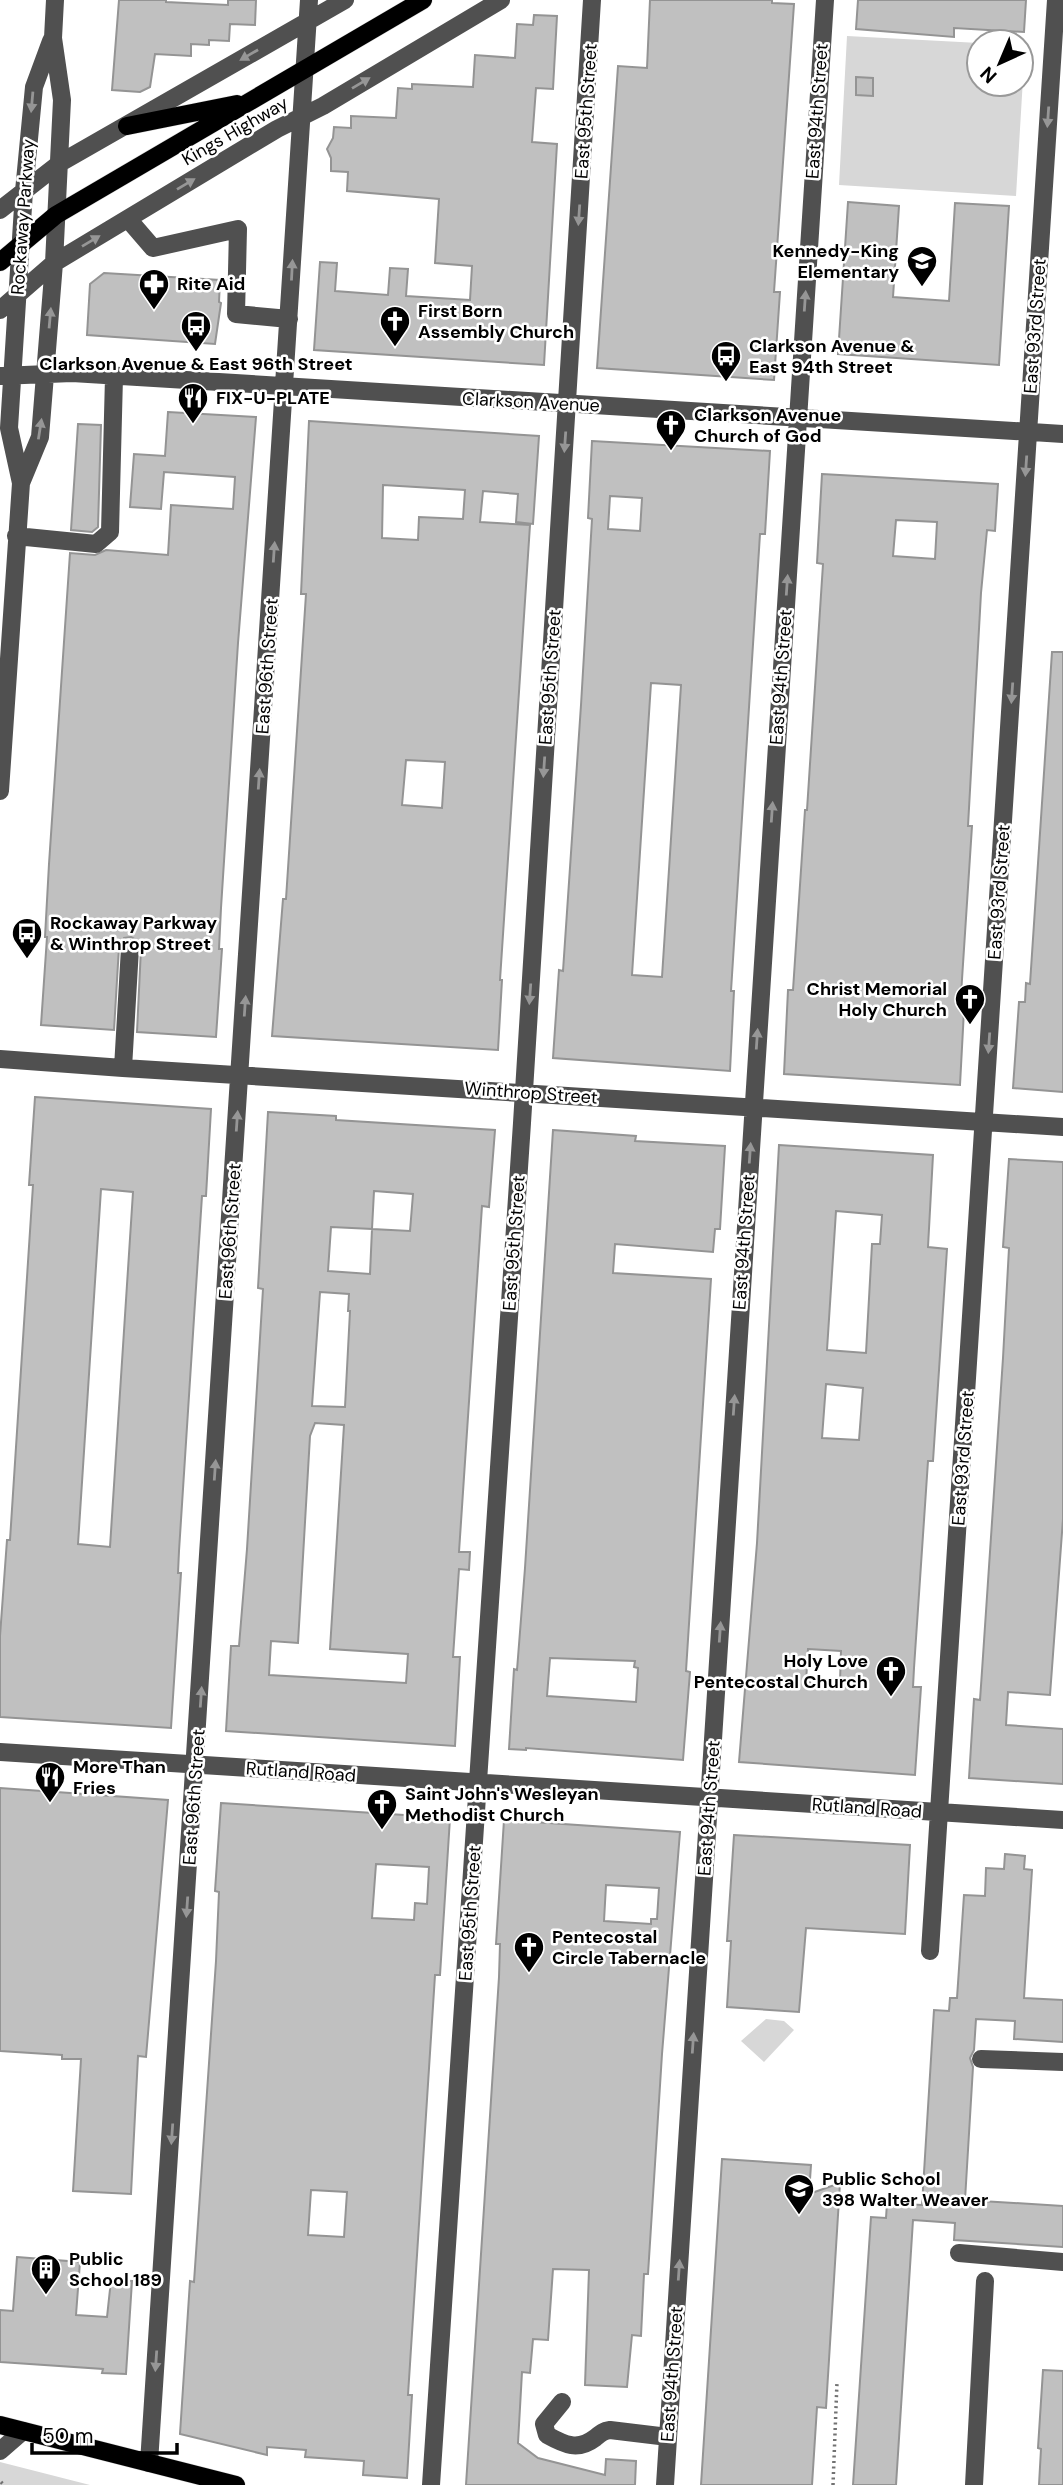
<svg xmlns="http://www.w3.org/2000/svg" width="1063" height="2485" viewBox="0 0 1063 2485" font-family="'DM Sans',sans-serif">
<rect width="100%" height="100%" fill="#fff"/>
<path fill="#d7d7d7" d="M 847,36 L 979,43 L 979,84 L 1021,84 L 1021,45 L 1025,45 L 1016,196 L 839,185 Z
M 766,2019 L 784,2021 L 794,2030 L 764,2062 L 741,2041 Z
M 0,2462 L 90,2485 L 0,2485 Z"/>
<path fill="#c0c0c0" stroke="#949494" stroke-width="2" fill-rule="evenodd" d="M 119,0 L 166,0 L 166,2 L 228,5 L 228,0 L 256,0 L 255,25 L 230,24 L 229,41 L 209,40 L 209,45 L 191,44 L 191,56 L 155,54 L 150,87 L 140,92 L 112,90 Z
M 650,0 L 772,0 L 772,3 L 794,4 L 774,292 L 780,292 L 774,380 L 597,368 L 618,66 L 647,68 Z
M 858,0 L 1026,0 L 1024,32 L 954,28 L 954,37 L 856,29 Z
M 534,15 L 557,16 L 553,89 L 536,88 L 532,142 L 557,144 L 544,365 L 314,350 L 320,262 L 337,263 L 335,291 L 388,295 L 390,268 L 408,269 L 406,296 L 470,300 L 472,266 L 435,263 L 439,199 L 347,191 L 348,172 L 331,171 L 331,158 L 327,149 L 333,138 L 334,127 L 351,128 L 351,116 L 396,118 L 398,88 L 412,89 L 412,84 L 473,87 L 475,55 L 515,58 L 517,24 L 533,25 Z
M 856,77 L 873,78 L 873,96 L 856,95 Z
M 848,202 L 899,206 L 893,297 L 949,301 L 955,203 L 1009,206 L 999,365 L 838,354 Z
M 104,273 L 220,280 L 219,302 L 221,303 L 215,344 L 87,335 L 90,284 Z
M 168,412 L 256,417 L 238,643 L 221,908 L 219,949 L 222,949 L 216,1037 L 137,1032 L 141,948 L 140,942 L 131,937 L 124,938 L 119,947 L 114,1030 L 41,1025 L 47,937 L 45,937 L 49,864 L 70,553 L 95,555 L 106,550 L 168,555 L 171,505 L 233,509 L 235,477 L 164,472 L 161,509 L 130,507 L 134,454 L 165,456 Z
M 309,421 L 539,436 L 533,524 L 516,522 L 518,494 L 483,491 L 480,522 L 530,525 L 500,980 L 502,980 L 498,1050 L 272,1036 L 283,899 L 286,899 L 306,594 L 301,594 ZM 383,485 L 465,490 L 463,519 L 419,517 L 418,540 L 382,538 ZM 406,760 L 445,762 L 442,808 L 402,805 Z
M 78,424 L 101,425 L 98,527 L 92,532 L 71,530 Z
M 592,441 L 770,451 L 765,534 L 760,534 L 731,991 L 734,991 L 730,1071 L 553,1058 L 559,970 L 563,971 L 581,705 L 592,519 L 588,518 ZM 610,496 L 642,498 L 640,531 L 608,529 ZM 651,683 L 681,685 L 662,977 L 632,975 Z
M 822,474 L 998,484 L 995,531 L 987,530 L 981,593 L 968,826 L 972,826 L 960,1010 L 964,1010 L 960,1085 L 784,1074 L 788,990 L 793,990 L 805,810 L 807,810 L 823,564 L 817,563 ZM 896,520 L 937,522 L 935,559 L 893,556 Z
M 1052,652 L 1063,652 L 1063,1092 L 1013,1088 L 1019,1002 L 1025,1002 L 1026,983 L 1030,984 Z
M 35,1097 L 211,1109 L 206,1196 L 202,1196 L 194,1318 L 179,1551 L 178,1573 L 181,1573 L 171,1728 L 0,1717 L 0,1636 L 7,1540 L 10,1540 L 20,1385 L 33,1185 L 29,1185 ZM 101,1189 L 133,1192 L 110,1547 L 78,1544 Z
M 268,1112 L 336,1116 L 336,1120 L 495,1130 L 489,1207 L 482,1206 L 459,1552 L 470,1552 L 469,1570 L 459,1569 L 453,1657 L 460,1657 L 455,1746 L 226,1731 L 231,1646 L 239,1646 L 247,1549 L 263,1289 L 258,1288 ZM 374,1191 L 413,1194 L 410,1231 L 372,1229 ZM 331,1227 L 372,1229 L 370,1274 L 328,1271 ZM 320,1292 L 349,1294 L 348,1311 L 350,1311 L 345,1407 L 312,1406 ZM 315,1423 L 344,1425 L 330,1649 L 408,1654 L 406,1683 L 269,1675 L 271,1641 L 298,1643 L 310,1436 Z
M 553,1130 L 636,1136 L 635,1141 L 725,1146 L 720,1229 L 715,1229 L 713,1252 L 615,1244 L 613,1273 L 711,1279 L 686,1671 L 690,1672 L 683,1760 L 526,1748 L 526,1750 L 509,1749 L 514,1669 L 517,1670 L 525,1568 ZM 550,1658 L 635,1661 L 634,1667 L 638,1668 L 636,1702 L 547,1696 Z
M 779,1145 L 933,1155 L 928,1247 L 947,1249 L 933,1461 L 928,1461 L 914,1668 L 913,1687 L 921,1687 L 915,1775 L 739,1762 L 757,1543 ZM 836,1211 L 882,1215 L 880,1244 L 872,1244 L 866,1353 L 827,1350 ZM 826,1384 L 863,1388 L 859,1440 L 822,1438 ZM 808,1649 L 841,1651 L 840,1681 L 836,1681 L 836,1685 L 806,1682 Z
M 1009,1159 L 1063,1162 L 1063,1519 L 1050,1695 L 1008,1692 L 1006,1725 L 1063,1729 L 1063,1784 L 969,1778 L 974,1699 L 980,1700 L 982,1671 L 1003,1358 L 1009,1248 L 1003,1247 Z
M 0,1788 L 168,1800 L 146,2057 L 138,2056 L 131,2194 L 73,2191 L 81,2059 L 62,2059 L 62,2055 L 0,2051 Z
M 221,1803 L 450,1818 L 440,1975 L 435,1975 L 410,2364 L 408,2395 L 412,2395 L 407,2478 L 363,2475 L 364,2461 L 305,2457 L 306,2450 L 267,2447 L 267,2455 L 180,2434 L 190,2281 L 194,2282 L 216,1961 L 219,1892 L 215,1891 ZM 376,1864 L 429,1867 L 427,1904 L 415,1903 L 414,1920 L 372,1918 ZM 311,2190 L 347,2192 L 344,2237 L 308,2235 Z
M 504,1820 L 680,1832 L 662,2054 L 648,2274 L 644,2274 L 641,2336 L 632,2335 L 627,2387 L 585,2385 L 589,2270 L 553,2269 L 548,2340 L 533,2339 L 530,2373 L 522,2372 L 518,2443 L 538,2458 L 605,2475 L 606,2459 L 636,2461 L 635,2485 L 466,2485 L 499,1977 L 500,1944 L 496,1944 ZM 606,1885 L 659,1888 L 657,1919 L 651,1919 L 651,1924 L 604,1921 Z
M 734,1835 L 910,1845 L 905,1934 L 806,1928 L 799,2012 L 727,2007 L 731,1941 L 727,1941 Z
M 1005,1854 L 1025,1856 L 1024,1869 L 1032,1870 L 1024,1998 L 1063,2000 L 1063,2042 L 1014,2039 L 1015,2021 L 976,2019 L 974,2050 L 970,2058 L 973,2067 L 965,2200 L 1063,2206 L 1063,2247 L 954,2240 L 955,2223 L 913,2220 L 896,2485 L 853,2485 L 871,2217 L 886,2218 L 887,2203 L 922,2205 L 934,2010 L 949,2011 L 950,1998 L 957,1998 L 964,1895 L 985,1896 L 986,1868 L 1004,1869 Z
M 722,2159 L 811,2165 L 809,2194 L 840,2183 L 826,2408 L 817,2407 L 812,2485 L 701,2485 Z
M 17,2257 L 80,2262 L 76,2315 L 107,2317 L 111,2280 L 132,2281 L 126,2374 L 102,2373 L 103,2369 L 0,2362 L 0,2310 L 13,2311 Z
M 1043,2370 L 1063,2371 L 1063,2485 L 1039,2485 L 1041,2449 L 1038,2448 Z"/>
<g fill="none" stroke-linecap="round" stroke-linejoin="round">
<g stroke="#dbdbdb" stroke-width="19">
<path id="major" d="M 127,126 L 237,104
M 0,262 L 56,215 L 423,0
M 0,2425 L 236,2485"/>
</g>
<path stroke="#727272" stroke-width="3.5" stroke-dasharray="2 3.5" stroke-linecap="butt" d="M 1,2482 L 4,2485
M 833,2485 L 837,2382"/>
<path stroke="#505050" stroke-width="18" d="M 0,210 L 60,163 L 345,0
M 128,219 L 153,248 L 238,229 L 236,314 L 289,319
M 0,310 L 54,263 L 277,129 L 323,106 L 501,0
M 0,376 L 72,373 L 1063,434
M 21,483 L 9,428 L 24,191 L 34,87 L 51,41
M 16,536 L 96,544 L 110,532 L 114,377
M 0,791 L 21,483 L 40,437 L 54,263 L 62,100 L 53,38 L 55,0
M 0,1059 L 123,1068 L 1063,1127
M 123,1068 L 130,948
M 0,1752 L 1063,1820
M 930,1951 L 1056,0
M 981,2059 L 1063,2062
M 959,2253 L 1063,2262
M 562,2402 L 544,2424 L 547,2435 C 565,2445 578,2451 595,2438 C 601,2433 603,2431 610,2430 L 668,2437
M 0,2451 L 23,2431
M 149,2463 L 309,0
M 431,2485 L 522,1123 L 592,0
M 665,2485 L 825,0
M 974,2485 L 985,2281"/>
<use href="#major" stroke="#000" stroke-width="18"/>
</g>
<defs><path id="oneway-solid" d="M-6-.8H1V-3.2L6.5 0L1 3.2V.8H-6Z" transform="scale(1.75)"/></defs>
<g fill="#969696">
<use href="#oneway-solid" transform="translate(249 55) rotate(150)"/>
<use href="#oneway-solid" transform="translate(361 83) rotate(-31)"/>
<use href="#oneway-solid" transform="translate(32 102) rotate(95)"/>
<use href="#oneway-solid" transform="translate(1048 117) rotate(94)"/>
<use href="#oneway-solid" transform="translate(186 184) rotate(-31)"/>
<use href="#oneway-solid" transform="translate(579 215) rotate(94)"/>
<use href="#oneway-solid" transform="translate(91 241) rotate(-31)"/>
<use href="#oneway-solid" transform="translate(292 270) rotate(-87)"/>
<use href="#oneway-solid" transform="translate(805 301) rotate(-86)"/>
<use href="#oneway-solid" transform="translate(50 318) rotate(-85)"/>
<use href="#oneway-solid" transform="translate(40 429) rotate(-81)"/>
<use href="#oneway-solid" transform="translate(565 442) rotate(94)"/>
<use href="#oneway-solid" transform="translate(1026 466) rotate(94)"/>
<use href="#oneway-solid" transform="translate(274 552) rotate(-86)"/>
<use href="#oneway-solid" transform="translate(787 585) rotate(-86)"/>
<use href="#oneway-solid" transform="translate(1012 693) rotate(94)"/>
<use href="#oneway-solid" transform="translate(544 767) rotate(94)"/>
<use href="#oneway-solid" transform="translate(259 779) rotate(-86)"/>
<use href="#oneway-solid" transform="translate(772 812) rotate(-86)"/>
<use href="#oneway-solid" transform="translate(530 994) rotate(94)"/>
<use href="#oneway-solid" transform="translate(245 1006) rotate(-86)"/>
<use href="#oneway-solid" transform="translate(757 1039) rotate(-86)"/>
<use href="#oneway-solid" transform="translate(989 1043) rotate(94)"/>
<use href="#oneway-solid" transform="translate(237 1121) rotate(-86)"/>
<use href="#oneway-solid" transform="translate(750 1153) rotate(-86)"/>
<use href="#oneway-solid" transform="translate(734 1405) rotate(-86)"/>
<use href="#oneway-solid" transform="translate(215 1470) rotate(-86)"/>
<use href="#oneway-solid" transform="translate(720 1632) rotate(-86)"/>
<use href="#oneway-solid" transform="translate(201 1697) rotate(-86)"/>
<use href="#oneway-solid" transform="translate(187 1907) rotate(94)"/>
<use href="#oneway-solid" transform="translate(693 2043) rotate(-86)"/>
<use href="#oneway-solid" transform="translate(172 2134) rotate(94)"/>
<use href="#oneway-solid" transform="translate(679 2270) rotate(-86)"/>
<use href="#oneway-solid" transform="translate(156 2361) rotate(94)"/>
</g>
<defs>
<g id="school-pin" transform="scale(1.575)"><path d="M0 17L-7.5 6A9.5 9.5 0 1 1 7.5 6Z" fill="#000" stroke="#fff"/><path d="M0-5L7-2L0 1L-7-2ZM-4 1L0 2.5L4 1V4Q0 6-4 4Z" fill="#fff"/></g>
<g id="pharmacy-pin" transform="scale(1.575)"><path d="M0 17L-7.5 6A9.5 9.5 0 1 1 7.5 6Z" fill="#000" stroke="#fff"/><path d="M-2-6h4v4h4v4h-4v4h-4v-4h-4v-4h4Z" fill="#fff"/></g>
<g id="church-pin" transform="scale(1.575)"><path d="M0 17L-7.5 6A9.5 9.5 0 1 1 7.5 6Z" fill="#000" stroke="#fff"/><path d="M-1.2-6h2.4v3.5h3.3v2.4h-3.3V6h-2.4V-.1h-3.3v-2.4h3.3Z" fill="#fff"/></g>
<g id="bus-pin" transform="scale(1.575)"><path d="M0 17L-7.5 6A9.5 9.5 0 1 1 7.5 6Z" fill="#000" stroke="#fff"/><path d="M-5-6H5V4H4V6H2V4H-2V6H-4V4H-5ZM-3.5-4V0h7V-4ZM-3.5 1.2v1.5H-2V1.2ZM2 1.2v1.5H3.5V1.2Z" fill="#fff"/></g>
<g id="restaurant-pin" transform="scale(1.575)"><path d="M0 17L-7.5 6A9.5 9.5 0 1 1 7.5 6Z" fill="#000" stroke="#fff"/><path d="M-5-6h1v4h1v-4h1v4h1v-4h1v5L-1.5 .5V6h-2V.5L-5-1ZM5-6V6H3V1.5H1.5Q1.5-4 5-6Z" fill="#fff"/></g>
<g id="building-pin" transform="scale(1.575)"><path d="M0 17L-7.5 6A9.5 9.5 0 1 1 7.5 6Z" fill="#000" stroke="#fff"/><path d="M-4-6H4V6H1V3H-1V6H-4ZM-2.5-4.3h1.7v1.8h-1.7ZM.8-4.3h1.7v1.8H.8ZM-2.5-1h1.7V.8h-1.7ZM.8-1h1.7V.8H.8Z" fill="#fff"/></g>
</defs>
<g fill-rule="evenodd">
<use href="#school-pin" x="922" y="261"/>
<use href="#pharmacy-pin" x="154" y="284"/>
<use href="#church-pin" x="395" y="321"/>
<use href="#bus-pin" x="196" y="326"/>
<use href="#bus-pin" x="726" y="356"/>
<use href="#restaurant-pin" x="193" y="398"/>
<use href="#church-pin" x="671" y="425"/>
<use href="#bus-pin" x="27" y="933"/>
<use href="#church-pin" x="970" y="999"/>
<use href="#church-pin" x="891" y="1671"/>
<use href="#restaurant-pin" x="50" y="1777"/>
<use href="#church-pin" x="382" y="1804"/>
<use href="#church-pin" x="529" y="1947"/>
<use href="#school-pin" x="799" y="2189"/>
<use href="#building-pin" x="46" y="2269"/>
</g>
<g text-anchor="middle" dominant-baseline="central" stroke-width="5" stroke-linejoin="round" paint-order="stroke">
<g font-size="18" fill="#000" stroke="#fff">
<text transform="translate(586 111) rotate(-86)">East 95th Street</text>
<text transform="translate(817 111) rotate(-86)">East 94th Street</text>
<text transform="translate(235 131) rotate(-30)">Kings Highway</text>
<text transform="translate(23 217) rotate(-86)">Rockaway Parkway</text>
<text transform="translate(1035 326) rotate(-86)">East 93rd Street</text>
<text transform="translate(531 402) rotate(3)">Clarkson Avenue</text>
<text transform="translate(267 666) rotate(-86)">East 96th Street</text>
<text transform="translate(550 677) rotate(-86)">East 95th Street</text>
<text transform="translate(781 677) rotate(-86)">East 94th Street</text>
<text transform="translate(999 892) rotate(-86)">East 93rd Street</text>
<text transform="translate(531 1093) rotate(4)">Winthrop Street</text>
<text transform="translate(230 1231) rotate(-86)">East 96th Street</text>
<text transform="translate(744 1242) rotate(-86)">East 94th Street</text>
<text transform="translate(514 1243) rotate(-86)">East 95th Street</text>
<text transform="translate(963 1458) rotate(-86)">East 93rd Street</text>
<text transform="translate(301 1772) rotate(4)">Rutland Road</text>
<text transform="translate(194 1797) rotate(-86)">East 96th Street</text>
<text transform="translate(709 1808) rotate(-86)">East 94th Street</text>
<text transform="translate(867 1808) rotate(4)">Rutland Road</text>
<text transform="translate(470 1913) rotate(-86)">East 95th Street</text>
<text transform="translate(672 2374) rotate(-86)">East 94th Street</text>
</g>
<g font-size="18" font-weight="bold" fill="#000" stroke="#fff" text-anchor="start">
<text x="899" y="251" text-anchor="end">Kennedy-King<tspan x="899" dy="21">Elementary</tspan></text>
<text x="177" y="284">Rite Aid</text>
<text x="418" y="311">First Born<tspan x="418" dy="21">Assembly Church</tspan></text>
<text x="749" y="346">Clarkson Avenue &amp;<tspan x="749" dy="21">East 94th Street</tspan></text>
<text x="196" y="364" text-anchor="middle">Clarkson Avenue &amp; East 96th Street</text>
<text x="216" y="398">FIX-U-PLATE</text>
<text x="694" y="415">Clarkson Avenue<tspan x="694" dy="21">Church of God</tspan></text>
<text x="50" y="923">Rockaway Parkway<tspan x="50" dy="21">&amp; Winthrop Street</tspan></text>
<text x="947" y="989" text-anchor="end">Christ Memorial<tspan x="947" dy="21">Holy Church</tspan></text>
<text x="868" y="1661" text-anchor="end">Holy Love<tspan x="868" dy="21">Pentecostal Church</tspan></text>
<text x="73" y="1767">More Than<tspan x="73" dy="21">Fries</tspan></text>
<text x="405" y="1794">Saint John's Wesleyan<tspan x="405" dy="21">Methodist Church</tspan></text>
<text x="552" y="1937">Pentecostal<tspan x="552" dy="21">Circle Tabernacle</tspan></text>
<text x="822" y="2179">Public School<tspan x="822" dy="21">398 Walter Weaver</tspan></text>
<text x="69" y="2259">Public<tspan x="69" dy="21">School 189</tspan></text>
</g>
</g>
<g transform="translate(1000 63) rotate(224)"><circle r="33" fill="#ffffff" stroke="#999999" stroke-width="2"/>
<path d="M0-5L12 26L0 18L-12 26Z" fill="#000000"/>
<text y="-10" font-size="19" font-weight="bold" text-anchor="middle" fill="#000000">N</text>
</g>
<path d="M32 2443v10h145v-10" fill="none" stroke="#000000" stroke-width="3.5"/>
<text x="42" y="2443" font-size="21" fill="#000000" stroke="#ffffff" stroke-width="5" paint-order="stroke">50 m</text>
</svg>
